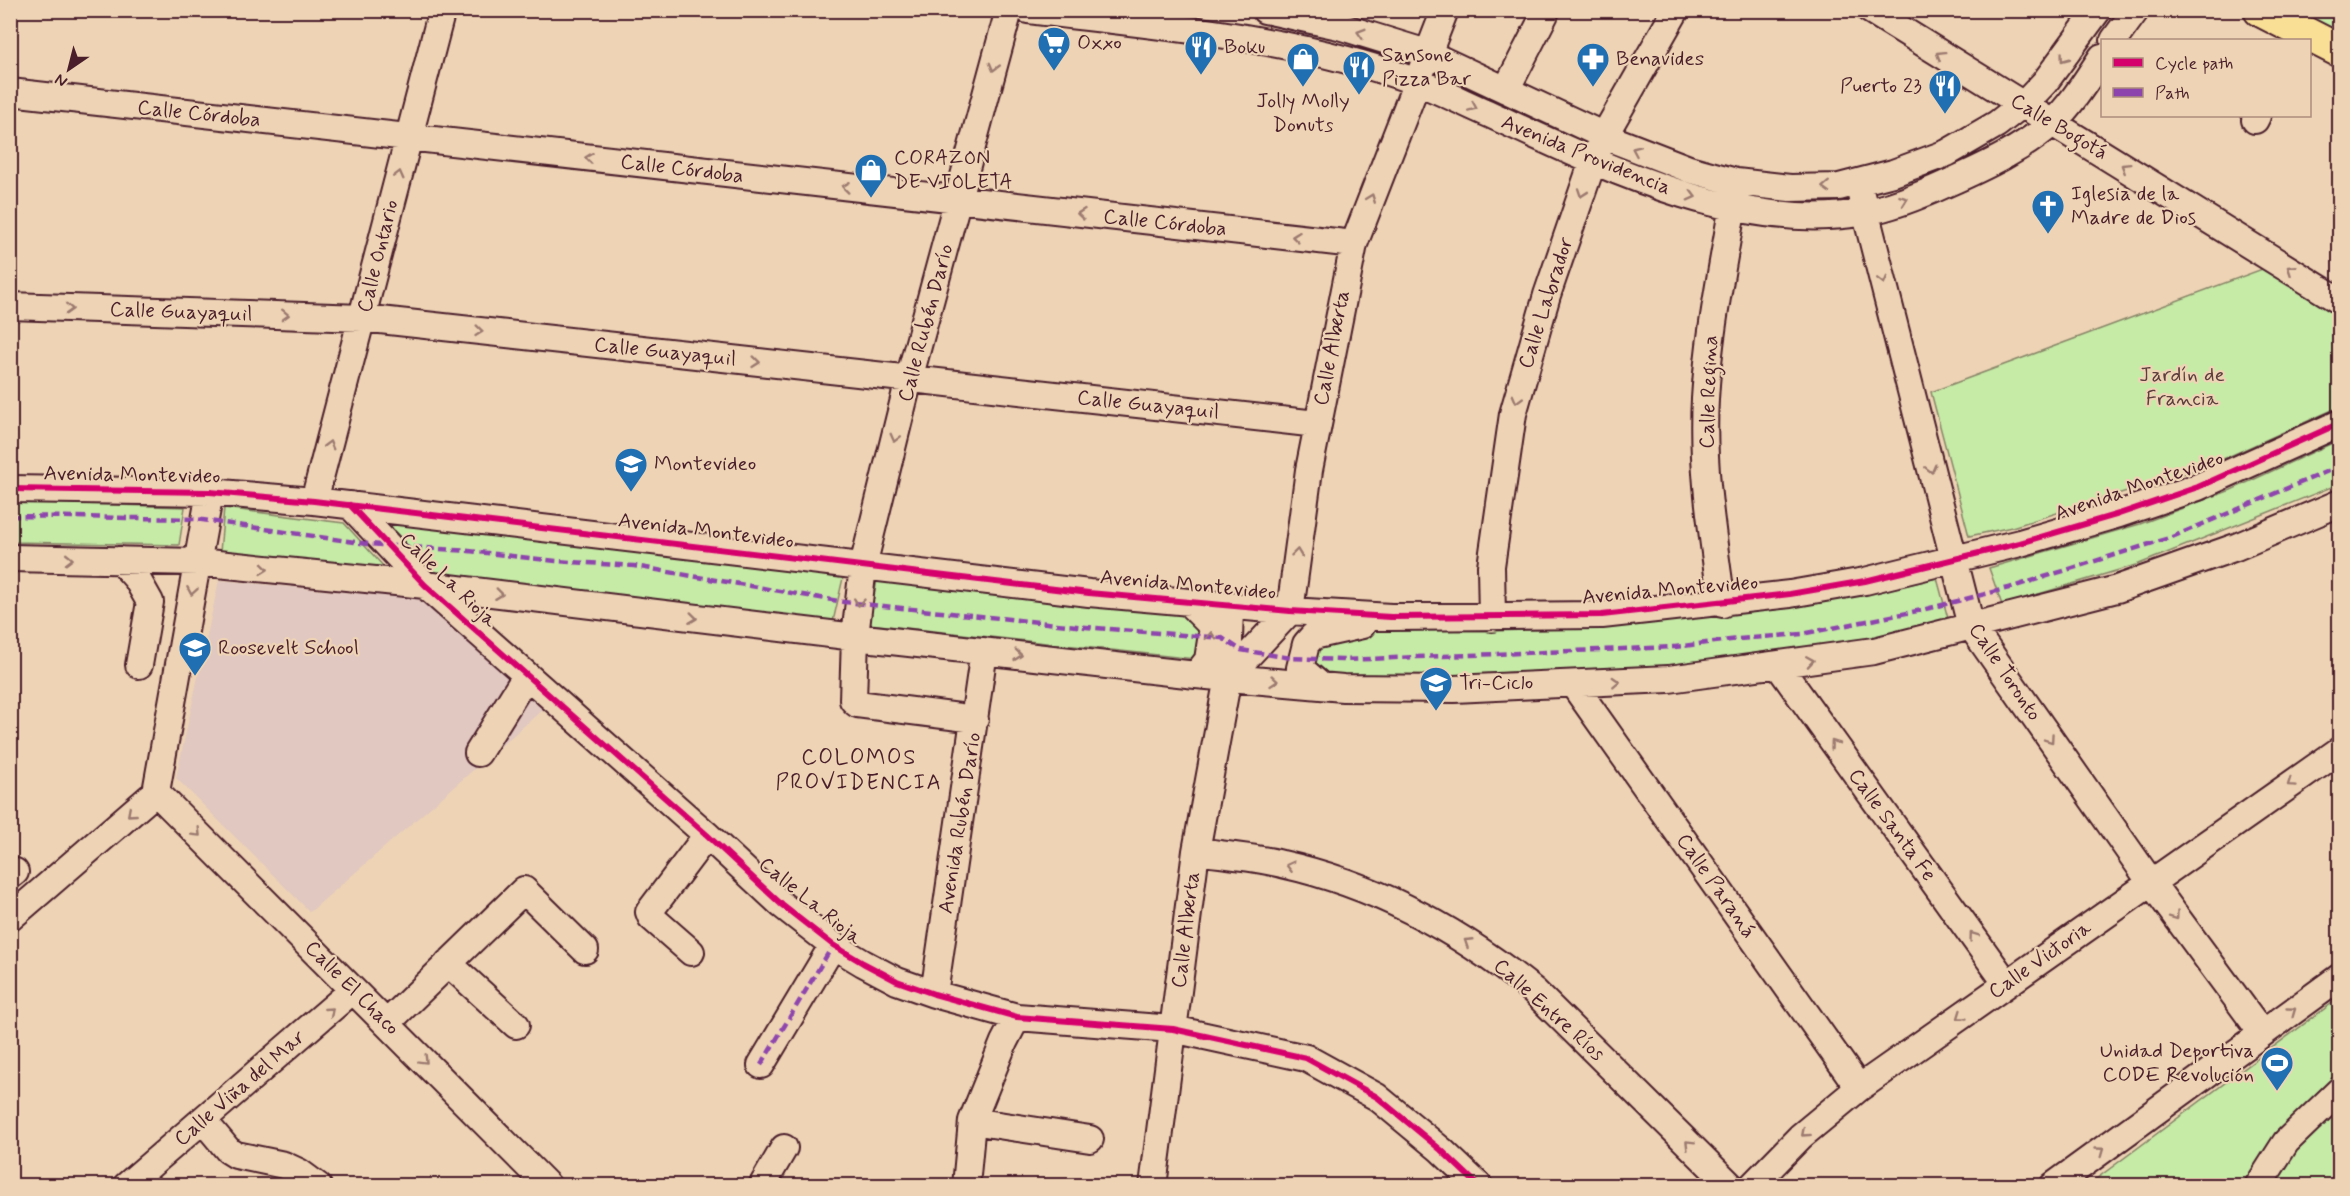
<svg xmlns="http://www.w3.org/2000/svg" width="2350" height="1196" viewBox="0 0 2350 1196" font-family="Mynerve,sans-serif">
<rect width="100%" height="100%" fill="#eed4b5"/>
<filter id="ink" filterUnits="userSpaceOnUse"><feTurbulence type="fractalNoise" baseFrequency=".0167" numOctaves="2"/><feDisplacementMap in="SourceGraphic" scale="12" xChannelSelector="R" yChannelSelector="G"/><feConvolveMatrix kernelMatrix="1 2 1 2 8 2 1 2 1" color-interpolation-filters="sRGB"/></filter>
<g filter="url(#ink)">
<path fill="#e1c8c0" d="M 219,580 L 428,600 L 547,706 L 310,912 L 176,778 Z"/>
<path fill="#c5eba6" stroke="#888568" stroke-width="1.5" d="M 2294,11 L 2339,11 L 2339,34 Z
M 2265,268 L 2339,316 L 2339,407 L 2210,465 L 2012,527 L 1969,536 L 1931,392 Z
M 2339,440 L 2339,484 L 2139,564 L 2002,605 L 1989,568 L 2140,524 L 2231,490 Z
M 11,502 L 185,507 L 179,545 L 11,542 Z
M 224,508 L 344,523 L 385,568 L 220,552 Z
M 384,518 L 843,578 L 832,626 L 434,577 Z
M 1937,578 L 1950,626 L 1886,640 L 1703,664 L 1429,676 L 1355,677 L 1306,671 L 1318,635 L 1391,629 L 1495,631 L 1595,628 L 1790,608 L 1872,593 Z
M 877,580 L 1194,615 L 1204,625 L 1205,660 L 869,624 Z
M 2339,998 L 2339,1185 L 2088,1185 Z"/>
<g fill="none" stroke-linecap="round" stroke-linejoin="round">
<g stroke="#4a1f2b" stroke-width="30">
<path id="minor" d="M 1028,10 C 1159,26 1293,36 1417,82 C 1441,91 1464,103 1487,113 C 1598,164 1739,235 1865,212 C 1893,207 1922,195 1948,183 C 1984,167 2023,149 2053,122 C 2073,103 2087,79 2102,57
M 1265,10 L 1339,26 L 1427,53 L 1609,138 L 1689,169 L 1736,182 L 1790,188 L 1839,187 L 1893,173 L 1947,153 L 1997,124 L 2029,99 L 2045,82 L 2098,10
M 1870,10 L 2340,301
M 2114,40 L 2136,10
M 1506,90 L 1545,14
M 10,92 L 1354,244
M 2255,120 L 2257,116
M 1858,183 L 1971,626 L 2150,881 L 2262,1033
M 10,306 L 362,318 L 1317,424
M 10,489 L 210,492 L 314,501 L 1089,593 L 1290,611 L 1391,617 L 1602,615 L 1790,594 L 1865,581 L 2020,543 L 2119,514 L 2198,487 L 2340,423
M 314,501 L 442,10
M 350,505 L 425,585 L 707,835 L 782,905 L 833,945 L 863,963 L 897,981 L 934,994 L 1017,1017 L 1173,1029 L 1306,1058 L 1377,1097 L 1441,1150 L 1479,1186
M 10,558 L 198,562 L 425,585 L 855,637 L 1196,675 L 1343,688 L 1454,689 L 1669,679 L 1874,651 L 2117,589 L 2236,547 L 2340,503
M 120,560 L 137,579 L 150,602 L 139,665
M 1188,602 L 1213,627 L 1208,660 L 1196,675
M 1722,604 C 1713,536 1701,467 1705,399 C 1709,329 1724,261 1735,192
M 1492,618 L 1491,566 L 1513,414 L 1547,295 L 1593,161 L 1604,136 L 1676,10
M 1778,665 L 2007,984
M 1228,677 L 1290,611 L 1309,470 L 1354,244 L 1445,10
M 1573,684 L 1859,1088
M 1321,686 L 1300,668 L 1306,644 L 1313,636 L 1362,625
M 975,719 L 857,704 L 853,700 L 855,637 L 863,566 L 909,379 L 1009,10
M 478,753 L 526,676
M 156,792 L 548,1186
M 1196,851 C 1225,855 1254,857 1282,864 C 1377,885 1459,930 1534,991 L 1731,1186
M 10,876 L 15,872
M 10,918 L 156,792 L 210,492
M 691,952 L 651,917 L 649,912 L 707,835
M 448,963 L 516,1025
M 934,994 L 984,651
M 387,1023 L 524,890 L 585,950
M 761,1065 L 833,945
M 203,1120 L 228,1150 L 236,1155 L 284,1165 L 299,1172 L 318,1186
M 972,1121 L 1090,1139
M 126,1186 L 353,990
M 762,1186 L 784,1148
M 966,1186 L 972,1121 L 1004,1042 L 1017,1017
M 1153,1186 L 1196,851 L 1228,677 L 1230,605
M 1752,1186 L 1801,1136 L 1859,1088 L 2340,750
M 2053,1186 L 2340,977
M 2258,1186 L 2286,1142 L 2340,1090"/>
</g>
<g stroke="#4a1f2b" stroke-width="36">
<path id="major" d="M 2260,10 L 2340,51"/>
</g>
<use href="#minor" stroke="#eed4b5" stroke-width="26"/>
<use href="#major" stroke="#f9df96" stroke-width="32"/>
<path stroke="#8e44ad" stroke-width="4.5" stroke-dasharray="9 4.5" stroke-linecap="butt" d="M 10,516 L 196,519 L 368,544 L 469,551 L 556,561 L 634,566 L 844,602 L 1096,628 L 1222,638 L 1241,650 L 1291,658 L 1342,660 L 1675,647 L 1738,639 L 1802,634 L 1922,610 L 2009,588 L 2172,537 L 2340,466
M 761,1065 L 833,945"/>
<g stroke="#eed4b5" stroke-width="10">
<path id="cycleway" d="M 10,489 L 210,492 L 314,501 L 1089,593 L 1290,611 L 1391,617 L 1602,615 L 1790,594 L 1865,581 L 2020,543 L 2119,514 L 2198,487 L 2340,423
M 350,505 L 425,585 L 707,835 L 782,905 L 833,945 L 863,963 L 897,981 L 934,994 L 1017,1017 L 1173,1029 L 1306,1058 L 1377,1097 L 1441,1150 L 1479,1186"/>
</g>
<use href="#cycleway" stroke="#d6006c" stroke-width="6"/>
</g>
<defs><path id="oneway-chevron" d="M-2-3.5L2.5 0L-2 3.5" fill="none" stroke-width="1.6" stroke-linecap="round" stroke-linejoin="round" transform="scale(1.5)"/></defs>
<g stroke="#9c7a70">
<use href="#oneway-chevron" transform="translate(1361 33) rotate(-163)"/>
<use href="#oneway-chevron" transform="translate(1940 55) rotate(-148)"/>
<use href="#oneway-chevron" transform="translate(2064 58) rotate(127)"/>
<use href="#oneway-chevron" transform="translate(994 67) rotate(105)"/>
<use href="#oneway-chevron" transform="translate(1473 107) rotate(24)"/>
<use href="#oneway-chevron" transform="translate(1636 150) rotate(-156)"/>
<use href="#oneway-chevron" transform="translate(589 158) rotate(-173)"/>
<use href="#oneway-chevron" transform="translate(2125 167) rotate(-148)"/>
<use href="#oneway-chevron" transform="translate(399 175) rotate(-76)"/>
<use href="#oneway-chevron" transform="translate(846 187) rotate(-173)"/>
<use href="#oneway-chevron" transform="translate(1826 187) rotate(178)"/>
<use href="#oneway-chevron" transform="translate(1582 193) rotate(109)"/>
<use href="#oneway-chevron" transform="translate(1692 196) rotate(15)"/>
<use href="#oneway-chevron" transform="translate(1371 198) rotate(-69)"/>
<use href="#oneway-chevron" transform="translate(1904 200) rotate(-20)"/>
<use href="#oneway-chevron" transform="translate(1081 214) rotate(-174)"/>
<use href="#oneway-chevron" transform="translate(1296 237) rotate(-174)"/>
<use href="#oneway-chevron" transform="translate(2291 269) rotate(-147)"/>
<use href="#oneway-chevron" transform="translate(1883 280) rotate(76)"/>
<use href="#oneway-chevron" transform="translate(69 309) rotate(2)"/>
<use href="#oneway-chevron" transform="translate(285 315) rotate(2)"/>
<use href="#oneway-chevron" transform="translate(479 331) rotate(6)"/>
<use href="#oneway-chevron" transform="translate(756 362) rotate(6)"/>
<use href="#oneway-chevron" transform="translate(1517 399) rotate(105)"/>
<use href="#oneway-chevron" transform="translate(895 438) rotate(104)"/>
<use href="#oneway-chevron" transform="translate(329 445) rotate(-75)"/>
<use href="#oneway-chevron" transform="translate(1931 469) rotate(76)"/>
<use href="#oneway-chevron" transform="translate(1297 553) rotate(-83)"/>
<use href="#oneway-chevron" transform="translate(69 559) rotate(1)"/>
<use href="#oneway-chevron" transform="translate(264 569) rotate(6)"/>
<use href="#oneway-chevron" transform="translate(192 591) rotate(100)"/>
<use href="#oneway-chevron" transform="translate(499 594) rotate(7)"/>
<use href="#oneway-chevron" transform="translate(859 602) rotate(96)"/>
<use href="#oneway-chevron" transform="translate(693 618) rotate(7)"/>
<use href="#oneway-chevron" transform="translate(1211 636) rotate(-87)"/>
<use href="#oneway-chevron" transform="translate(1018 655) rotate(6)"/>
<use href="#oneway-chevron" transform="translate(1810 661) rotate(-9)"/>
<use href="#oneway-chevron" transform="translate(1274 681) rotate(6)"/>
<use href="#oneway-chevron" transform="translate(1616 682) rotate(-3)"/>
<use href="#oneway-chevron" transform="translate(2050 739) rotate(55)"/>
<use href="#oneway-chevron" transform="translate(1834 744) rotate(-126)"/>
<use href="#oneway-chevron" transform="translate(2291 783) rotate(145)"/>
<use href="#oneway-chevron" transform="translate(131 813) rotate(139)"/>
<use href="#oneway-chevron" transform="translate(197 833) rotate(45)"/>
<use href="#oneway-chevron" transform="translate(1290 866) rotate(-166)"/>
<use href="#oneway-chevron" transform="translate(2175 916) rotate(54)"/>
<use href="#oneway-chevron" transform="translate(1973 936) rotate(-126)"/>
<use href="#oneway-chevron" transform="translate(1468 942) rotate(-147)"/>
<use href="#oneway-chevron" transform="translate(330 1011) rotate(-41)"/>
<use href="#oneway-chevron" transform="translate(2292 1011) rotate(-36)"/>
<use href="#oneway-chevron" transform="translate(1961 1016) rotate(145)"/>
<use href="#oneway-chevron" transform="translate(424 1060) rotate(45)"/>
<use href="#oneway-chevron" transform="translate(1805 1133) rotate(139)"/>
<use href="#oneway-chevron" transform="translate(1689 1144) rotate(-135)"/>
<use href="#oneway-chevron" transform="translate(2100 1151) rotate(-36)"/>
</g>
</g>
<defs>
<g id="supermarket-pin" transform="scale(1.725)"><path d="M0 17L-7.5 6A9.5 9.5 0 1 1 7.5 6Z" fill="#1f6fb2" stroke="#eed4b5"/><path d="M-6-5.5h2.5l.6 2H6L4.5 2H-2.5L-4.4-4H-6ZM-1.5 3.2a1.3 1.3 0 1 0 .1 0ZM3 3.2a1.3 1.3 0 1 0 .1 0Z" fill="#fff"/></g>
<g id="restaurant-pin" transform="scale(1.725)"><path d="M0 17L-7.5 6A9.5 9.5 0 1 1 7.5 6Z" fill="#1f6fb2" stroke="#eed4b5"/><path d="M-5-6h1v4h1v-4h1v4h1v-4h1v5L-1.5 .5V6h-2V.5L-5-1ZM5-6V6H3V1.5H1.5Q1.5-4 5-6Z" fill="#fff"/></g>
<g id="shop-pin" transform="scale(1.725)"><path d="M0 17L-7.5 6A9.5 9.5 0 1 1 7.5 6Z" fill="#1f6fb2" stroke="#eed4b5"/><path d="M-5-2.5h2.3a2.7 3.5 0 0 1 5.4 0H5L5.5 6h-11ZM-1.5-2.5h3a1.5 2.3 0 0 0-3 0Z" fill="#fff"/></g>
<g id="pharmacy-pin" transform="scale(1.725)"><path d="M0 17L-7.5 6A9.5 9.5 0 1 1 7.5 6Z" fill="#1f6fb2" stroke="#eed4b5"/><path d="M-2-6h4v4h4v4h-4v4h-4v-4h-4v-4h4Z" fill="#fff"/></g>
<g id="church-pin" transform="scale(1.725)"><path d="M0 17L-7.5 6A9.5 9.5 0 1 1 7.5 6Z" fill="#1f6fb2" stroke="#eed4b5"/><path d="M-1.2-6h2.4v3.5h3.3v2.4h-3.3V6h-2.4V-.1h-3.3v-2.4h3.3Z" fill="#fff"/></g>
<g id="school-pin" transform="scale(1.725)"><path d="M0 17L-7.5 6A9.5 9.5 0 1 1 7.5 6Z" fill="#1f6fb2" stroke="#eed4b5"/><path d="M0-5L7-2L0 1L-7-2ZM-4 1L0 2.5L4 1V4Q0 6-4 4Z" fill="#fff"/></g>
<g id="stadium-pin" transform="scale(1.725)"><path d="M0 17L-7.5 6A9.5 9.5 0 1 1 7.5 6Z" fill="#1f6fb2" stroke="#eed4b5"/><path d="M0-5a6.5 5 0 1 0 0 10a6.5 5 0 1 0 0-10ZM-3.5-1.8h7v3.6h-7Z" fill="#fff"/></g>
</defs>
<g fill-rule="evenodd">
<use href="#supermarket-pin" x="1054" y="43"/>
<use href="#restaurant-pin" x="1201" y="47"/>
<use href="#shop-pin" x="1303" y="59"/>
<use href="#pharmacy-pin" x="1593" y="59"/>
<use href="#restaurant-pin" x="1359" y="67"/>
<use href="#restaurant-pin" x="1945" y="86"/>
<use href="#shop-pin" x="871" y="170"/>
<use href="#church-pin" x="2048" y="206"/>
<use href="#school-pin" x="631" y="464"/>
<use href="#school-pin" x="195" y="648"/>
<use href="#school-pin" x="1436" y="683"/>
<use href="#stadium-pin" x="2277" y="1063"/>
</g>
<g text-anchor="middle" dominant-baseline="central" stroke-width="4.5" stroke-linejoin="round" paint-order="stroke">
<g font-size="21" fill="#4a1f2b" stroke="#eed4b5" text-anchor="start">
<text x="1077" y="43">Oxxo</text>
<text x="1224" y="47">Boku</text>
<text x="1382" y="55">Sansone<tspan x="1382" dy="24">Pizza Bar</tspan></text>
<text x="1616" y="59">Benavides</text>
<text x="1922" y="86" text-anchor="end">Puerto 23</text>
<text x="1303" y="101" text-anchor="middle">Jolly Molly<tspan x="1303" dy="24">Donuts</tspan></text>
<text x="894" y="158">CORAZON<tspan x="894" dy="24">DE VIOLETA</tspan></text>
<text x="2071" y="194">Iglesia de la<tspan x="2071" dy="24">Madre de Dios</tspan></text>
<text x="654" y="464">Montevideo</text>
<text x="218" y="648">Roosevelt School</text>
<text x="1459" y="683">Tri-Ciclo</text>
<text x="2254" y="1051" text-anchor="end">Unidad Deportiva<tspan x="2254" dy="24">CODE Revolución</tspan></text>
</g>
<g font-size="21" fill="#4a1f2b" stroke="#eed4b5">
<text transform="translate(199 114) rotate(6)">Calle Córdoba</text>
<text transform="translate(2059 127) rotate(31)">Calle Bogotá</text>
<text transform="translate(1586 155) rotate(22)">Avenida Providencia</text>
<text transform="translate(682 169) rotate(7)">Calle Córdoba</text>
<text transform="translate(1165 223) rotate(6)">Calle Córdoba</text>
<text transform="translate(378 256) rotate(-76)">Calle Ontario</text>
<text transform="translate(1546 303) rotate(-72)">Calle Labrador</text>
<text transform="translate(181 312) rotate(2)">Calle Guayaquil</text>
<text transform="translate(926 323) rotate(-75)">Calle Rubén Darío</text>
<text transform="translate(1332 348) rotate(-79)">Calle Alberta</text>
<text transform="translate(665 352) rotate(6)">Calle Guayaquil</text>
<text transform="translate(1709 392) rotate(-88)">Calle Regina</text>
<text transform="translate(1148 405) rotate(6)">Calle Guayaquil</text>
<text transform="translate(132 475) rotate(1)">Avenida Montevideo</text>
<text transform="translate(2139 486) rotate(-19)">Avenida Montevideo</text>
<text transform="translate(706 531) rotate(7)">Avenida Montevideo</text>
<text transform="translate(448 580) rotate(44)">Calle La Rioja</text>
<text transform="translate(1188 585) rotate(5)">Avenida Montevideo</text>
<text transform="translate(1670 590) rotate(-5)">Avenida Montevideo</text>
<text transform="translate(2005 672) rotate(56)">Calle Toronto</text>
<text transform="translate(960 823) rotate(-81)">Avenida Rubén Darío</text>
<text transform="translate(1892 825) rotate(54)">Calle Santa Fe</text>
<text transform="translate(1716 886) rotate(55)">Calle Paraná</text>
<text transform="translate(810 901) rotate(39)">Calle La Rioja</text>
<text transform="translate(1186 930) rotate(-83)">Calle Alberta</text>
<text transform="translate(2040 960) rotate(-35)">Calle Victoria</text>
<text transform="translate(352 988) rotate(45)">Calle El Chaco</text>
<text transform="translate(1549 1010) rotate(42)">Calle Entre Ríos</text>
<text transform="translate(240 1088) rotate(-41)">Calle Viña del Mar</text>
</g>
<g font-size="21" fill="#5c3e3d" stroke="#eed4b5">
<text x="2182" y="375">Jardín de<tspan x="2182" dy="24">Francia</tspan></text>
</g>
<g font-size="22" letter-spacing="1.5" fill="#4a1f2b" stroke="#eed4b5">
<text x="859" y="758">COLOMOS<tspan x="859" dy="25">PROVIDENCIA</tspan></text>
</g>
</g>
<rect width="2350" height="1196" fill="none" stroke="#eed4b5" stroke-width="36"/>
<rect x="18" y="18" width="2314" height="1160" fill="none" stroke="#4a1f2b" stroke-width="2" filter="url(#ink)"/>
<rect x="2101" y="39" width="210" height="78" fill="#eed4b5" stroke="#ac8c7e" stroke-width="1.5"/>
<rect x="2113" y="58" width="30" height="9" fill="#d6006c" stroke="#ac8c7e" stroke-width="1.5"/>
<text x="2155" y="69" font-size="18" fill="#4a1f2b">Cycle path</text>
<rect x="2113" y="88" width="30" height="9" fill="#8e44ad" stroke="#ac8c7e" stroke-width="1.5"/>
<text x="2155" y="99" font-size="18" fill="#4a1f2b">Path</text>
<g transform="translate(69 69) rotate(215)" stroke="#eed4b5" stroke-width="4.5" paint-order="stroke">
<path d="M0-4.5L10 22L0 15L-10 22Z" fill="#4a1f2b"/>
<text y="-9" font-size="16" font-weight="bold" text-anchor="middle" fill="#4a1f2b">N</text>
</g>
</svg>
